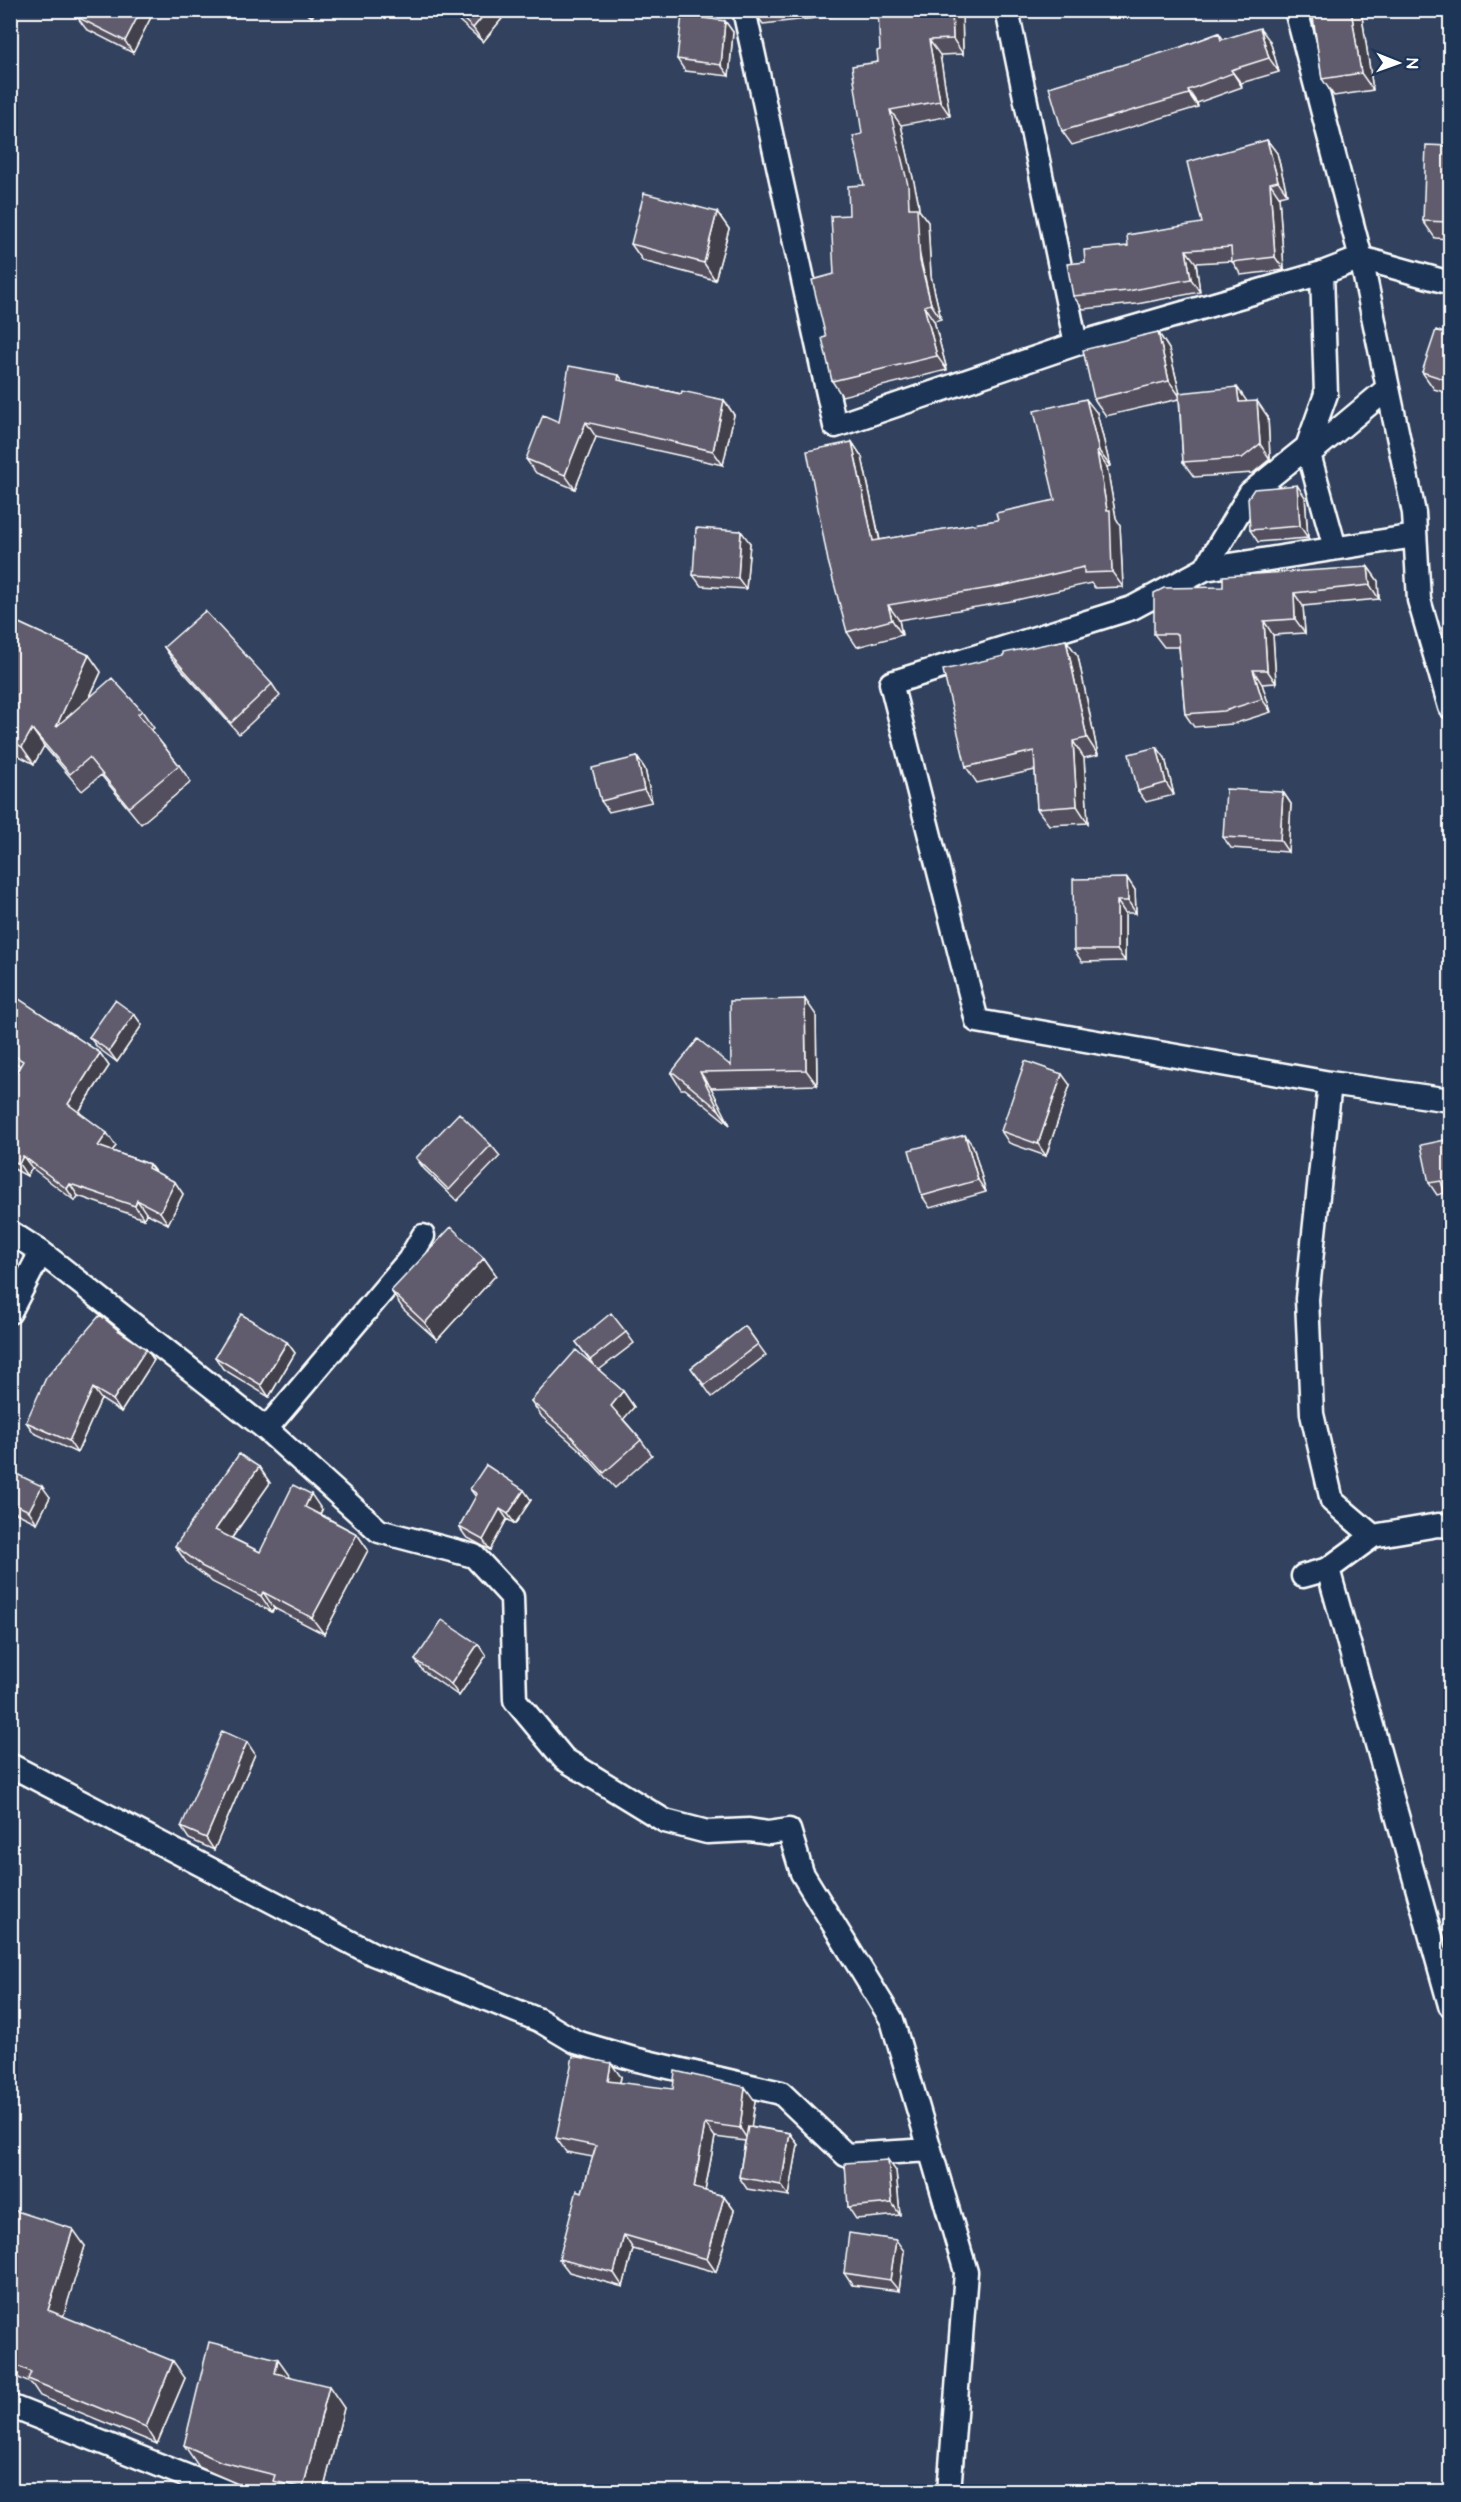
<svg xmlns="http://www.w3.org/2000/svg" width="1461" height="2502" viewBox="0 0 1461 2502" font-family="'Architects Daughter',sans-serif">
<rect width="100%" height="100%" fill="#31415e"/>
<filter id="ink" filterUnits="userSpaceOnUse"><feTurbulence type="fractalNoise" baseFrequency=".0167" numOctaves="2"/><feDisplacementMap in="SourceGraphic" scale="12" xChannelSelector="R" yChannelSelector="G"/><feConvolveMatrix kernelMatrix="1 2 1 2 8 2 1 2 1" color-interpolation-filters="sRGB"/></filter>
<g filter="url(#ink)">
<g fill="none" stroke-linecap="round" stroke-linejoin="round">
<g stroke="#fff" stroke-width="27">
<path id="minor" d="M 744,10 L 835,426 L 1076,344 L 1322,273 L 1361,258 L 1450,283
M 1007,10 L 1076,344
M 1296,10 L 1361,258 L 1414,513 L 1419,600 L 1450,707
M 1322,273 L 1326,394 L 1307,447 L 1250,493 L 1205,569 L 1132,608 L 891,683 L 977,1021 L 1330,1083 L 1450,1100
M 1307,447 L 1335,548
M 1309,454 L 1388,388
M 1205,569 L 1415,536
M 1330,1083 L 1307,1299 L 1312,1414 L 1332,1501 L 1373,1536
M 10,1232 L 41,1252 L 266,1429 L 379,1531 L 474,1556 L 512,1597 L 515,1700 L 564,1759 L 665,1821 L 707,1832 L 749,1830 L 768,1833 L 789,1830 L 802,1873 L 892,2020 L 966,2272 L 949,2492
M 10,1312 L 41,1252
M 266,1429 L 409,1260 L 423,1236
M 1328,1569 L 1450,2005
M 1303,1576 L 1328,1569 L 1373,1536 L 1438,1525 L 1450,1526
M 10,1765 L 373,1954 L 539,2020 L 576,2042 L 634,2059 L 781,2093 L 846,2155 L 930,2150
M 10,2406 L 227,2492"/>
</g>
<use href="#minor" stroke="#1d3557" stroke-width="22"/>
</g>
<path fill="#534f5e" stroke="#fff" stroke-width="1.5" d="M 300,10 L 316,10 L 312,17 Z
M 447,10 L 509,10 L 483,42 Z
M 753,10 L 852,10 L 852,14 L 763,24 Z
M 962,10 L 963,54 L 940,55 L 950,116 L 901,125 L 918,200 L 919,210 L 928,222 L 931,276 L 941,319 L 934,321 L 947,370 L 842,396 L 832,381 L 826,337 L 834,274 L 849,215 L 864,185 L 862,134 L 880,50 Z
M 1073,10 L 1106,10 L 1078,17 Z
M 1312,10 L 1361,10 L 1373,90 L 1334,96 L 1322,79 Z
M 152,15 L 133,53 L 86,29 L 77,17 Z
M 725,21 L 733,32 L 729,76 L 685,71 L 677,59 Z
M 1219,33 L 1223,39 L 1270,41 L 1279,72 L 1241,83 L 1242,87 L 1197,103 L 1198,107 L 1072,145 L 1062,131 L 1181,47 Z
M 1267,140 L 1277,153 L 1287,194 L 1279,196 L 1284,270 L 1241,275 L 1232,261 L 1196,263 L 1200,292 L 1137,304 L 1083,309 L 1073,296 L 1128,246 L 1202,223 Z
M 1450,146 L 1450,239 L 1435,238 L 1423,221 Z
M 717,212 L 729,229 L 715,280 L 643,261 L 631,244 Z
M 1158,332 L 1169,349 L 1180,393 L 1247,402 L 1268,417 L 1270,459 L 1253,473 L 1194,477 L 1183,462 L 1179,399 L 1106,416 L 1094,399 Z
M 1450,335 L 1450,394 L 1434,389 L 1422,372 Z
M 619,375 L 623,381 L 681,394 L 724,400 L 734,415 L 723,465 L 596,437 L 575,489 L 536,473 L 526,459 L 559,422 Z
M 1097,413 L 1110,466 L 1107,467 L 1116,518 L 1120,525 L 1123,587 L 1095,588 L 1091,583 L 1012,601 L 899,620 L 902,635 L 857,647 L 847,632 L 852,442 L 862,457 L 880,540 L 998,520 L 1055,500 Z
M 1305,497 L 1308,538 L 1258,542 L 1250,530 Z
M 750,543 L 746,589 L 701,586 L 693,575 Z
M 1368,567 L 1378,581 L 1379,599 L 1303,606 L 1305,633 L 1273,635 L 1276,683 L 1262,684 L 1271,712 L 1233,724 L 1194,727 L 1185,714 L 1179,647 L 1164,647 L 1154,634 L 1223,587 Z
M 10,619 L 89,655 L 101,672 L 89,699 L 142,711 L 154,728 L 151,730 L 179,765 L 191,782 L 141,824 L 101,775 L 82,791 L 44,746 L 34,764 L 10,751 Z
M 1066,640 L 1078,656 L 1098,755 L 1084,758 L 1088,823 L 1049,825 L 1037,809 L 1035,770 L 977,783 L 966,767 L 1004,656 Z
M 164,647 L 272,684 L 280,696 L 239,734 L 172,659 Z
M 637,757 L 645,769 L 652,802 L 609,812 L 601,801 Z
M 1165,758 L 1174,795 L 1146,802 L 1138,791 Z
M 1283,792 L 1291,804 L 1288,852 L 1231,848 L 1223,837 Z
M 1127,878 L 1135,890 L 1136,913 L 1125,913 L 1125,961 L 1082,962 L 1074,950 Z
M 10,993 L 100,1053 L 109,1066 L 79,1112 L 116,1146 L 112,1151 L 149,1164 L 155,1172 L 175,1182 L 183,1194 L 168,1224 L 146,1213 L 144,1219 L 78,1196 L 75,1201 L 32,1168 L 27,1176 L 10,1167 L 10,1083 L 20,1066 L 10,1059 Z
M 134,1014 L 142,1025 L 117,1062 L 98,1048 L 89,1037 Z
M 816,1015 L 817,1085 L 711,1088 L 730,1125 L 685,1089 L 681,1089 L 671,1073 L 731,1066 Z
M 1070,1085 L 1046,1156 L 1009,1143 L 1001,1131 Z
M 1450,1139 L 1445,1193 L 1437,1195 L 1429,1183 Z
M 491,1145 L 500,1156 L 457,1201 L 424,1169 L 416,1158 Z
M 973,1146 L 986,1192 L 930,1208 L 922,1196 Z
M 484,1258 L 496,1275 L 437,1340 L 403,1309 L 391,1291 Z
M 745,1326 L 766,1355 L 712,1397 L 691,1368 Z
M 119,1331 L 146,1349 L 154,1360 L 121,1412 L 101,1399 L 77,1453 L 34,1433 L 26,1422 Z
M 626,1332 L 634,1343 L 599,1370 L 623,1391 L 634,1407 L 623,1419 L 641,1440 L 652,1455 L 615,1488 L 581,1451 L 542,1417 L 531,1401 L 593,1364 L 576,1342 Z
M 287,1342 L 295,1353 L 269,1397 L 223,1369 L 215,1357 Z
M 259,1467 L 270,1483 L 232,1538 L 260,1552 L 322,1510 L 320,1514 L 357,1534 L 368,1550 L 324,1634 L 274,1608 L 272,1612 L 212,1582 L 208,1578 L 186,1562 L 175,1546 Z
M 10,1471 L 50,1497 L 37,1523 L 10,1510 Z
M 470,1489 L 531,1500 L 515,1524 L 507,1519 L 490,1550 L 466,1537 L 459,1527 L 476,1497 Z
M 478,1644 L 486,1656 L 459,1696 L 423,1671 L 415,1660 Z
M 255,1754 L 214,1850 L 189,1839 L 181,1827 Z
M 621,2077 L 620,2083 L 755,2101 L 751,2126 L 790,2133 L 798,2145 L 789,2196 L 747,2189 L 739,2177 L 745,2141 L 715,2137 L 705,2191 L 724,2196 L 734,2210 L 716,2272 L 633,2249 L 623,2287 L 569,2272 L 559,2259 L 582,2192 L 593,2157 L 566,2152 L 556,2138 Z
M 896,2171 L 900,2215 L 856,2219 L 848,2207 Z
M 10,2209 L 85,2246 L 63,2316 L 185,2378 L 157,2444 L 40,2396 L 32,2384 L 10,2374 Z
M 904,2251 L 899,2291 L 852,2285 L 844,2273 Z
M 291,2377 L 344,2408 L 323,2492 L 269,2492 L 238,2484 L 199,2467 L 184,2445 Z"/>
<path fill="#43404c" stroke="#fff" stroke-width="1.5" d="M 141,10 L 149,10 L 152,15 L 133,53 L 125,41 Z
M 307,10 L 316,10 L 312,17 Z
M 488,10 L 509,10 L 483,42 L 473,28 Z
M 952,10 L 962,10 L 963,54 L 953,39 Z
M 1351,10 L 1361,10 L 1373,90 L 1361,73 Z
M 725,21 L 733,32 L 729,76 L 721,65 Z
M 1260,28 L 1270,41 L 1279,72 L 1269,58 Z
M 929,40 L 940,55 L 950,116 L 940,101 Z
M 1231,70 L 1241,83 L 1242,87 L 1233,73 Z
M 1188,90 L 1197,103 L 1198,107 L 1189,94 Z
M 890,110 L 901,125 L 918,200 L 919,210 L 928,222 L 931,276 L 941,319 L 931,304 L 909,208 Z
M 1267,140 L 1277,153 L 1287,194 L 1278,181 Z
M 1270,183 L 1279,196 L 1284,270 L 1275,257 Z
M 717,212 L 729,229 L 715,280 L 704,263 Z
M 1186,250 L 1196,263 L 1200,292 L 1191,279 Z
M 924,306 L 934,321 L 947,370 L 937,356 Z
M 1158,332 L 1169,349 L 1181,398 L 1169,381 Z
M 1237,387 L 1248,403 L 1239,402 Z
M 1086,399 L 1097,413 L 1110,466 L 1099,451 Z
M 724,400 L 734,415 L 723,465 L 713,451 Z
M 1257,401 L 1268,417 L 1270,459 L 1260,444 Z
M 586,422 L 596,437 L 575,489 L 565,475 Z
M 852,442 L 862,457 L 883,556 L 873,541 Z
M 1097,452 L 1107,467 L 1116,518 L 1120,525 L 1123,587 L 1112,572 L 1107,510 Z
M 1297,485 L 1305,497 L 1308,538 L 1300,526 Z
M 741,531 L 750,543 L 746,589 L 738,578 Z
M 1368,567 L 1378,581 L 1379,599 L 1370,585 Z
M 1294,593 L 1303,606 L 1305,633 L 1295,619 Z
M 888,605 L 899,620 L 902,635 L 892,620 Z
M 1264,621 L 1273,635 L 1276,683 L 1267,670 Z
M 1066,640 L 1078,656 L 1098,755 L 1087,738 Z
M 89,655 L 101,672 L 68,744 L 56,727 Z
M 1253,670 L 1262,684 L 1271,712 L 1262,699 Z
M 32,729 L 44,746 L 34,764 L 22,747 Z
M 1073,741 L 1084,758 L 1088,823 L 1077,806 Z
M 1157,747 L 1165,758 L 1174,795 L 1166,783 Z
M 637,757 L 645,769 L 652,802 L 644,790 Z
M 1283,792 L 1291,804 L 1288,852 L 1280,840 Z
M 1127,878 L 1135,890 L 1136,913 L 1128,901 Z
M 1117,901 L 1125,913 L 1125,961 L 1117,950 Z
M 805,999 L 816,1015 L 817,1085 L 806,1070 Z
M 134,1014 L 142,1025 L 117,1062 L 109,1051 Z
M 100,1053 L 109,1066 L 76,1116 L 68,1104 Z
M 700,1072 L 711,1088 L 730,1125 L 719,1110 Z
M 1062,1074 L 1070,1085 L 1046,1156 L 1038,1144 Z
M 107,1133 L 116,1146 L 106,1158 L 98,1146 Z
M 965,1135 L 973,1146 L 986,1192 L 978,1180 Z
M 23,1156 L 32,1168 L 27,1176 L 19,1164 Z
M 149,1164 L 158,1176 L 148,1168 Z
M 175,1182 L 183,1194 L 168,1224 L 160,1212 Z
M 70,1184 L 78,1196 L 75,1201 L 67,1189 Z
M 137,1200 L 146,1213 L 144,1219 L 135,1206 Z
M 484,1258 L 496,1275 L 437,1340 L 425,1323 Z
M 287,1342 L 295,1353 L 269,1397 L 261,1385 Z
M 146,1349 L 154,1360 L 121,1412 L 113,1400 Z
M 93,1388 L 101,1399 L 77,1453 L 69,1441 Z
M 623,1391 L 634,1407 L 622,1421 L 611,1406 Z
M 259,1467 L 270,1483 L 226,1546 L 215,1530 Z
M 42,1486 L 50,1497 L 37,1523 L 29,1511 Z
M 524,1490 L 531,1500 L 515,1524 L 508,1514 Z
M 311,1494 L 322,1510 L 316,1522 L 305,1507 Z
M 500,1509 L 507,1519 L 490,1550 L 483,1540 Z
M 357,1534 L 368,1550 L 324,1634 L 312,1618 Z
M 263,1592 L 274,1608 L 272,1612 L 261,1596 Z
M 478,1644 L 486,1656 L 459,1696 L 451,1684 Z
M 247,1742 L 255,1754 L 214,1850 L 206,1838 Z
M 611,2063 L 621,2077 L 617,2095 L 608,2081 Z
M 745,2087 L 755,2101 L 749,2142 L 740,2128 Z
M 705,2123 L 715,2137 L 703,2202 L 694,2188 Z
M 790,2133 L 798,2145 L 789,2196 L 781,2185 Z
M 888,2160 L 896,2171 L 900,2215 L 892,2203 Z
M 724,2196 L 734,2210 L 716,2272 L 707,2259 Z
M 73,2229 L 85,2246 L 60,2327 L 48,2310 Z
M 624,2235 L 633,2249 L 623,2287 L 614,2273 Z
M 896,2240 L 904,2251 L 899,2291 L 890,2280 Z
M 278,2359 L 293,2380 L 275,2373 Z
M 173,2361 L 185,2378 L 157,2444 L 146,2427 Z
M 329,2386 L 344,2408 L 323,2492 L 306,2492 L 303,2488 Z"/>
<path fill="#605c6d" stroke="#fff" stroke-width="1.5" d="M 81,10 L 141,10 L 125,41 L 77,17 Z
M 453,10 L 488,10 L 473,28 Z
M 878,10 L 952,10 L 953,39 L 929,40 L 940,101 L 890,110 L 908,185 L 909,208 L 917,208 L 920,261 L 931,304 L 924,306 L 937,356 L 832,381 L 822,338 L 826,337 L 812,280 L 834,274 L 831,216 L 849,215 L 848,186 L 864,185 L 853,136 L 862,134 L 852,66 L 878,62 L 877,51 L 880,50 Z
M 1312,10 L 1351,10 L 1361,73 L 1322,79 Z
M 682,15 L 725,21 L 721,65 L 677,59 Z
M 1260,28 L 1269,58 L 1231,70 L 1233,73 L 1188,90 L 1189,94 L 1062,131 L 1049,87 L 1181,47 L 1219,33 L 1221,40 Z
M 1267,140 L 1278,181 L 1270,183 L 1275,257 L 1232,262 L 1231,247 L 1186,250 L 1191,279 L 1128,291 L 1073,296 L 1067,264 L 1085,262 L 1084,250 L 1128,246 L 1127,235 L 1202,223 L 1187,162 Z
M 1426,145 L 1450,146 L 1450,222 L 1423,221 Z
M 644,193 L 717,212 L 704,263 L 631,244 Z
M 1436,330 L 1450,335 L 1450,381 L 1422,372 Z
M 1158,332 L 1169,381 L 1094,399 L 1083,350 Z
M 569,366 L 619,375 L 618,380 L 681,394 L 682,391 L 724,400 L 713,451 L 586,422 L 565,475 L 526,459 L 543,415 L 559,422 Z
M 1237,387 L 1239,402 L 1257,401 L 1260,444 L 1242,458 L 1183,462 L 1179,393 Z
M 1086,399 L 1099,451 L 1097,452 L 1107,510 L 1110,510 L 1112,572 L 1084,573 L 1084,567 L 1002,586 L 888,605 L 892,620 L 847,632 L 828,561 L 807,451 L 852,442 L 873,541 L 998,520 L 996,513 L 1055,500 L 1034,411 Z
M 1297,485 L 1300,526 L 1250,530 L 1248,498 L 1254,489 Z
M 696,528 L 741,531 L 738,578 L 693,575 Z
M 1368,567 L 1370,585 L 1294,593 L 1295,619 L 1264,621 L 1267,670 L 1253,670 L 1262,699 L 1224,711 L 1185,714 L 1178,634 L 1154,634 L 1154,593 L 1164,588 L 1223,587 L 1223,576 Z
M 205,611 L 272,684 L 231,723 L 164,647 Z
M 10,619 L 89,655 L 56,727 L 112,678 L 142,711 L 138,714 L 179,765 L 129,807 L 89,758 L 70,774 L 32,729 L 22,747 L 10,740 Z
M 1066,640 L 1087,738 L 1073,741 L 1077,806 L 1037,809 L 1034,751 L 966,767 L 943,670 L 1004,656 L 1004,653 Z
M 1157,747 L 1166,783 L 1138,791 L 1129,754 Z
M 637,757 L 644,790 L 601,801 L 592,768 Z
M 1226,789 L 1283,792 L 1280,840 L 1223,837 Z
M 1127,878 L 1128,901 L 1117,901 L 1117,950 L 1074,950 L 1073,879 Z
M 10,993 L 100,1053 L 68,1104 L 107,1133 L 98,1146 L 149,1164 L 148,1168 L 175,1182 L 160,1212 L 137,1200 L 135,1206 L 70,1184 L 67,1189 L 23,1156 L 19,1164 L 10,1159 L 10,1083 L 23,1061 L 10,1053 Z
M 805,999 L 806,1070 L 700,1072 L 719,1110 L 674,1073 L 671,1073 L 698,1039 L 731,1066 L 730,1001 Z
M 115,1000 L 134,1014 L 109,1051 L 89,1037 Z
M 1025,1061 L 1062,1074 L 1038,1144 L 1001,1131 Z
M 459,1113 L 491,1145 L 449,1190 L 416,1158 Z
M 965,1135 L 978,1180 L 922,1196 L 909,1150 Z
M 1450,1139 L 1450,1212 L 1441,1181 L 1429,1183 L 1421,1145 Z
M 451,1227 L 484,1258 L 425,1323 L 391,1291 Z
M 611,1313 L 626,1332 L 590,1360 L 576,1342 Z
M 241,1314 L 287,1342 L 261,1385 L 215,1357 Z
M 100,1315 L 119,1331 L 146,1349 L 113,1400 L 93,1388 L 69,1441 L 26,1422 L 46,1378 Z
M 745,1326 L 758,1344 L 704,1385 L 691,1368 Z
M 576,1350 L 623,1391 L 611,1406 L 641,1440 L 604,1473 L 570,1435 L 531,1401 Z
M 239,1454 L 259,1467 L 215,1530 L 260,1552 L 293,1485 L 311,1494 L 305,1507 L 357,1534 L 312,1618 L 263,1592 L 261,1596 L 201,1566 L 201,1565 L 175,1546 Z
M 486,1465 L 524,1490 L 508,1514 L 500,1509 L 483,1540 L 459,1527 L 477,1494 L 470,1489 Z
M 10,1471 L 42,1486 L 29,1511 L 10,1502 Z
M 442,1620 L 478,1644 L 451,1684 L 415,1660 Z
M 222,1731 L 247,1742 L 206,1838 L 181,1827 Z
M 573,2056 L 611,2063 L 608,2081 L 673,2089 L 675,2071 L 745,2087 L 740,2128 L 705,2123 L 694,2188 L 724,2196 L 707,2259 L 624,2235 L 614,2273 L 559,2259 L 577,2190 L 582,2192 L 596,2146 L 556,2138 Z
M 748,2126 L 790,2133 L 781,2185 L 739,2177 Z
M 888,2160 L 892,2203 L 848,2207 L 845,2163 Z
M 10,2209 L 73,2229 L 48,2310 L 173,2361 L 146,2427 L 28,2379 L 31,2372 L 10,2362 Z
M 849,2233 L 896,2240 L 890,2280 L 844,2273 Z
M 209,2342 L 278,2359 L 275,2373 L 329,2386 L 303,2488 L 273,2481 L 275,2475 L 222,2462 L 184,2445 Z"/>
</g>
<rect width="1461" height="2502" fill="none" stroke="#1d3557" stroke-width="36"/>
<rect x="18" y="18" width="1425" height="2466" fill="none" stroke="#fff" stroke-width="2" filter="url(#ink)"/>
<g transform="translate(1398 63) rotate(91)" stroke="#1d3557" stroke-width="4.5" paint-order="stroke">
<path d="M0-4.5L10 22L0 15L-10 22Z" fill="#ffffff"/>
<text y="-9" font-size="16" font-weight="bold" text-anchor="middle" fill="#ffffff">N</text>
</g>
</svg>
